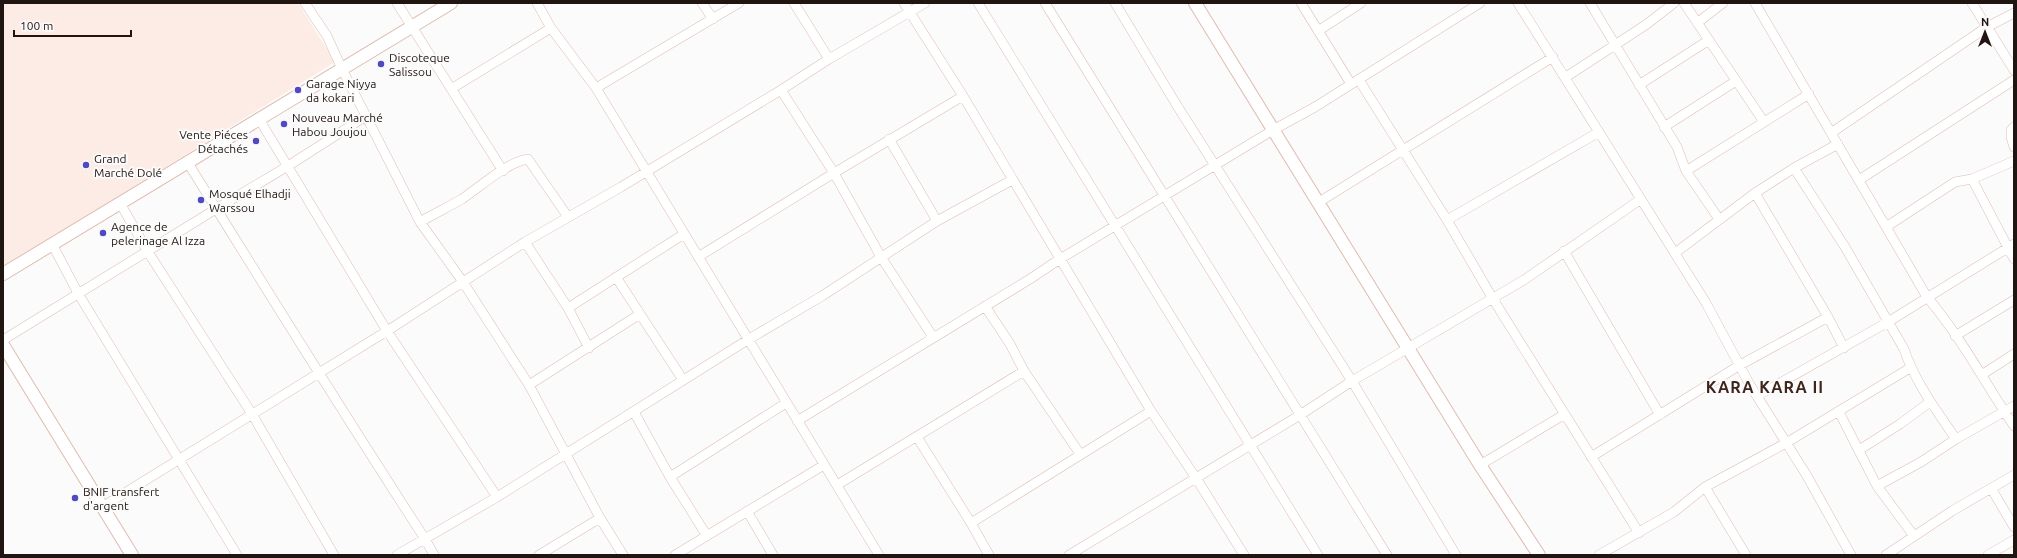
<svg xmlns="http://www.w3.org/2000/svg" width="2017" height="558" viewBox="0 0 2017 558" font-family="Ubuntu,sans-serif">
<rect width="100%" height="100%" fill="#fbfbfb"/>
<path fill="#fdece5" d="M 3,3 L 298,3 L 335,62 L 3,268 Z"/>
<g fill="none" stroke-linecap="round" stroke-linejoin="round">
<g stroke="#debdb1" stroke-width="10">
<path id="minor" d="M 305,3 L 327,36 L 342,69 L 420,222 L 463,282 L 529,385 L 600,518 L 623,555
M 397,3 L 503,171
M 537,3 L 551,28 L 596,88 L 879,555
M 702,3 L 713,19
M 794,3 L 829,59
M 904,3 L 963,96 L 1151,411 L 1196,478 L 1244,555
M 978,3 L 1318,555
M 1045,3 L 1387,555
M 1115,3 L 1176,104 L 1352,381 L 1456,555
M 1301,3 L 1351,84
M 1518,3 L 1706,303 L 1750,385 L 1807,476 L 1851,555
M 1590,3 L 1677,147 L 1686,171 L 1719,219
M 1684,3 L 1764,122
M 1755,3 L 1927,297 C 1961,337 1985,383 2014,426
M 1972,3 L 1987,27 L 2014,13
M 1697,23 L 1723,3
M 1318,31 L 1361,3
M 1566,77 L 1647,24 L 1674,3
M 1359,80 L 1447,220 L 1493,299 L 1639,533
M 1639,85 L 1709,40
M 596,88 L 739,3
M 451,89 L 551,28
M 781,90 L 834,173 L 881,257 L 933,337
M 259,119 L 387,331 L 497,497
M 1664,127 L 1736,81
M 2014,127 L 2011,130 L 2011,137 L 2014,147
M 1831,133 L 1987,27 L 2014,70
M 889,139 L 937,221
M 188,163 C 266,289 344,414 425,539 L 434,555
M 1794,168 L 1845,247 L 1904,349 C 1915,382 1936,410 1956,439
M 1686,171 L 1809,94
M 1972,179 L 2014,161
M 1859,180 L 2014,80
M 1755,193 L 1828,317
M 1319,202 L 1553,57
M 120,203 L 148,252 L 252,414 L 334,555
M 1447,220 L 1599,132
M 420,222 C 434,214 448,207 462,199 C 480,187 507,162 528,159 L 568,217
M 1886,227 L 1955,182 L 1972,179 L 2014,259
M 525,242 L 568,308 L 589,348
M 52,244 L 79,295 L 237,555
M 1564,251 L 1660,415
M 1675,253 L 1755,193 L 1794,168 L 1838,144
M 698,257 L 834,173 L 963,96
M 616,277 L 683,380
M 985,306 L 1010,344 L 1024,371 L 1080,454
M 568,308 L 684,234
M 1955,336 L 2014,300
M 3,340 L 216,209 L 288,166 L 366,116
M 1983,374 L 2014,354
M 529,385 L 640,314
M 1757,396 L 1888,322 L 2014,244
M 634,412 L 670,477 L 707,536
M 1839,412 L 1877,486 L 1914,536
M 797,421 L 1030,279 L 1060,259 L 1273,130 L 1315,107 L 1480,3
M 917,437 L 971,523 L 989,555
M 1859,450 L 1900,424 L 1930,402
M 1591,457 L 1740,365 L 1828,317 L 1844,348
M 1480,465 L 1565,414
M 670,477 L 786,403
M 837,485 L 1024,371
M 1877,486 L 1921,462 L 1956,439 L 2014,406
M 1705,487 L 1746,555
M 1991,488 L 2014,527
M 102,507 L 387,331 L 525,242 L 621,187 L 781,90 L 829,59 L 925,3
M 747,511 L 773,555
M 971,523 L 1151,411
M 397,555 L 497,497 L 749,339 L 822,296 L 937,221 L 1012,180
M 539,555 L 600,518
M 675,555 L 824,465
M 1069,555 L 1300,415 L 1352,381 L 1524,280 L 1641,199
M 1599,555 L 1674,512 L 1705,487 L 1786,443 L 1910,368
M 1886,555 L 1952,511 L 2014,475
M 1988,555 L 2014,540"/>
</g>
<g stroke="#debdb1" stroke-width="14">
<path id="tertiary" d="M 1195,3 L 1480,465 L 1539,555
M 3,274 L 451,3
M 3,345 L 132,555"/>
</g>
<use href="#minor" stroke="#fff" stroke-width="9"/>
<use href="#tertiary" stroke="#fff" stroke-width="12"/>
</g>
<g fill="#5049c0" stroke="#fbfbfb" stroke-width="1.5">
<circle cx="381" cy="64" r="4"/>
<circle cx="298" cy="90" r="4"/>
<circle cx="284" cy="124" r="4"/>
<circle cx="256" cy="141" r="4"/>
<circle cx="86" cy="165" r="4"/>
<circle cx="201" cy="200" r="4"/>
<circle cx="103" cy="233" r="4"/>
<circle cx="75" cy="498" r="4"/>
</g>
<g text-anchor="middle" dominant-baseline="central" stroke-width="4" stroke-linejoin="round" paint-order="stroke">
<g font-size="12" fill="#211511" stroke="#fbfbfb" text-anchor="start">
<text x="389" y="57">Discoteque<tspan x="389" dy="14">Salissou</tspan></text>
<text x="306" y="83">Garage Niyya<tspan x="306" dy="14">da kokari</tspan></text>
<text x="292" y="117">Nouveau Marché<tspan x="292" dy="14">Habou Joujou</tspan></text>
<text x="248" y="134" text-anchor="end">Vente Piéces<tspan x="248" dy="14">Détachés</tspan></text>
<text x="94" y="158">Grand<tspan x="94" dy="14">Marché Dolé</tspan></text>
<text x="209" y="193">Mosqué Elhadji<tspan x="209" dy="14">Warssou</tspan></text>
<text x="111" y="226">Agence de<tspan x="111" dy="14">pelerinage Al Izza</tspan></text>
<text x="83" y="491">BNIF transfert<tspan x="83" dy="14">d'argent</tspan></text>
</g>
<g font-size="16" font-weight="bold" letter-spacing="1" fill="#3d251b" stroke="#fbfbfb">
<text x="1765" y="387">KARA KARA II</text>
</g>
</g>
<rect width="2017" height="558" fill="none" stroke="#211511" stroke-width="8"/>
<g transform="translate(1985 32)" stroke="#fbfbfb" stroke-width="3" paint-order="stroke">
<path d="M0-3L7 15L0 10L-7 15Z" fill="#211511"/>
<text y="-6" font-size="11" font-weight="bold" text-anchor="middle" fill="#211511">N</text>
</g>
<path d="M14 30v6h117v-6" fill="none" stroke="#211511" stroke-width="2"/>
<text x="20" y="30" font-size="12" fill="#211511" stroke="#fbfbfb" stroke-width="3" paint-order="stroke">100 m</text>
</svg>
